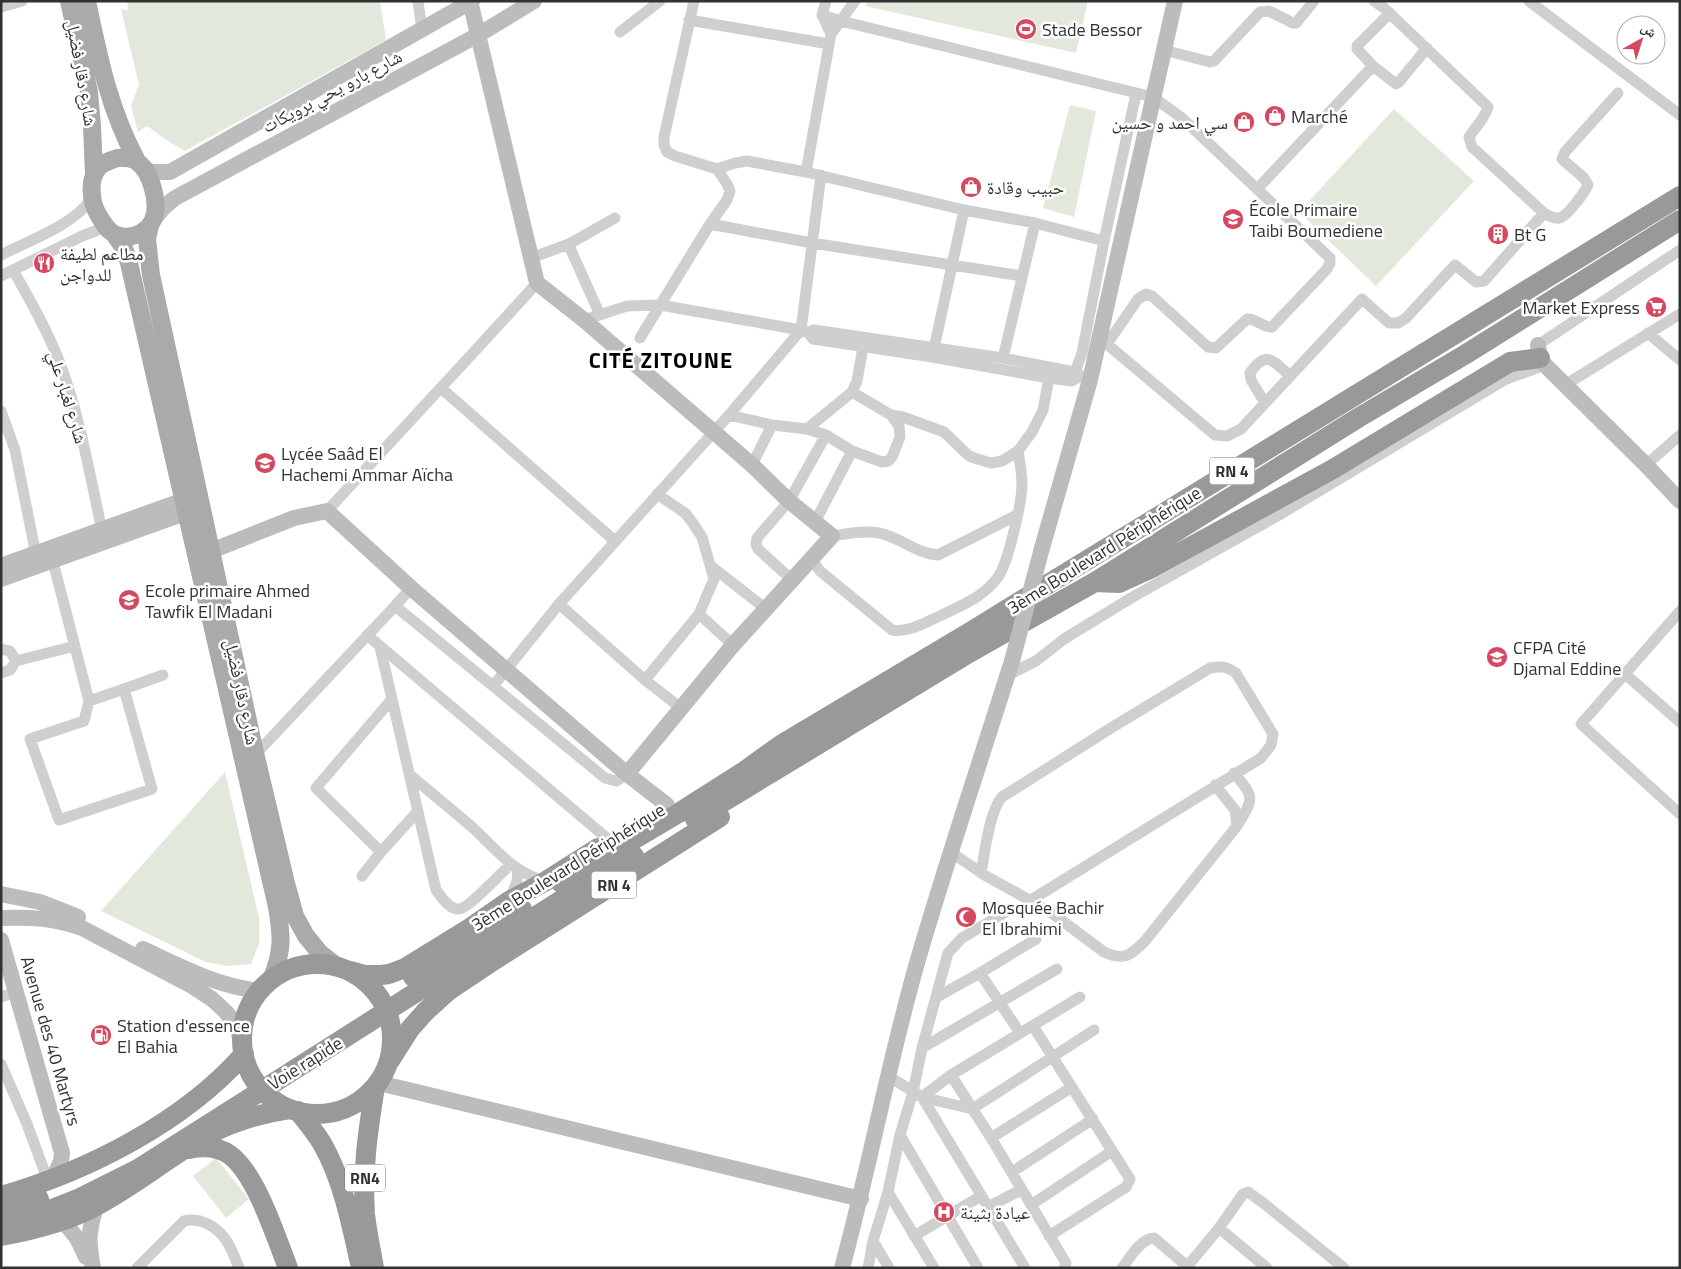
<svg xmlns="http://www.w3.org/2000/svg" width="1681" height="1269" viewBox="0 0 1681 1269" font-family="'Titillium Web','Noto Naskh Arabic',sans-serif">
<rect width="100%" height="100%" fill="#fff"/>
<path fill="#e3e8dc" d="M 127,1 L 380,1 L 386,40 L 185,151 L 171,143 L 147,126 L 138,132 L 131,106 L 139,85 L 121,9 L 128,10 Z
M 868,1 L 1088,1 L 1076,53 L 865,6 Z
M 1070,105 L 1096,111 L 1074,217 L 1043,208 Z
M 1394,109 L 1474,181 L 1376,286 L 1299,212 Z
M 225,772 L 259,918 L 259,944 L 251,964 L 229,966 L 206,962 L 101,911 Z
M 216,1158 L 249,1199 L 226,1218 L 193,1176 Z"/>
<g fill="none" stroke-linecap="round" stroke-linejoin="round">
<path stroke="#cfcfcf" stroke-width="11" d="M 418,1 L 422,30
M 694,1 L 664,137 L 664,145 L 667,152 L 675,156 L 717,169 L 735,163 L 747,161 L 806,172 L 964,210 L 1035,223 L 1104,241 L 1136,94
M 826,1 L 822,15 L 831,34
M 1374,1 L 1384,8 L 1488,107 C 1485,119 1475,127 1469,137 L 1472,147 L 1544,213 C 1549,216 1554,219 1559,218 C 1567,217 1584,193 1588,185 L 1584,178 L 1562,159 L 1565,152 L 1618,93
M 1529,1 L 1680,115
M 1,7 L 22,1
M 1390,13 L 1357,46 L 1357,49 L 1373,66 L 1396,84 L 1399,82 L 1427,48
M 822,15 L 841,21 L 1153,97 L 1182,118 L 1330,258 L 1330,263 L 1327,269 L 1272,327 C 1263,328 1256,318 1247,319 L 1216,348 L 1208,347 L 1152,296 L 1146,294 L 1138,299 L 1107,344
M 689,20 L 829,44
M 620,32 L 660,1
M 1164,50 L 1210,62 L 1214,61 L 1260,12 L 1269,11 L 1293,23 L 1296,23 L 1314,1
M 806,172 L 831,34 L 855,1
M 1258,188 L 1373,66
M 710,224 L 812,243 L 1022,276
M 570,248 L 600,315
M 1,255 C 30,240 74,225 92,198
M 531,258 L 569,244 L 615,218
M 13,270 C 30,300 47,330 60,363 C 80,417 90,475 102,531
M 1,276 L 82,236 L 106,227
M 584,320 L 627,306 L 660,305 L 801,330 L 808,332 L 813,339 L 932,357 L 1049,378 L 1072,381 L 1081,376
M 808,332 L 814,330 L 1003,358 L 1075,372 L 1086,379
M 1648,333 L 1680,360
M 640,338 L 710,224 L 727,200 L 730,191 L 727,184 L 717,169
M 1102,340 L 1215,435 L 1227,436 L 1241,429 L 1362,299 L 1389,323 L 1398,323 L 1406,318 L 1455,265 L 1476,282 L 1484,281 L 1544,213
M 1538,345 L 1680,250
M 863,347 L 857,381 L 852,392 L 891,415 L 903,417 L 944,432 L 968,455 L 974,458 L 991,463 L 1002,461 L 1018,451 L 1032,432 L 1043,410 L 1049,378
M 933,353 L 964,210
M 1003,358 L 1035,223
M 1073,378 L 1082,353 L 1104,241
M 1565,385 L 1680,314
M 441,388 L 615,541
M 1265,403 L 1251,380 L 1250,373 C 1267,349 1273,361 1290,376
M 1,411 L 15,450 L 36,555
M 729,415 L 772,425 L 807,429 L 826,435 L 852,451 L 882,462 L 888,461 L 892,457 L 900,437 L 899,426 L 891,415
M 807,429 L 852,392
M 752,465 L 772,425
M 1646,465 L 1680,435
M 327,511 L 484,341 L 537,283
M 815,522 L 852,451
M 832,536 C 847,534 864,530 879,533 C 900,537 917,554 938,555 L 1017,515
M 51,554 L 89,701 L 84,721 L 30,739 L 59,820 L 152,789 L 124,689 L 89,701
M 812,559 L 820,571 L 892,630 C 909,633 926,622 942,615 C 962,605 985,596 998,577 C 1008,564 1022,501 1022,485 C 1022,473 1020,462 1018,451
M 711,566 L 766,609
M 792,580 L 758,549 L 756,544 L 757,538 L 789,501 L 826,435
M 559,604 L 645,680 L 681,708
M 395,606 L 411,588
M 1680,611 L 1581,724 L 1680,814
M 699,614 L 733,645
M 367,635 L 609,840
M 380,647 L 436,890 C 441,896 449,910 459,909 C 468,909 502,872 511,864
M 1,649 L 10,651 L 16,661
M 1,673 L 10,670 L 16,661 L 75,646
M 1625,674 L 1680,722
M 1008,675 L 1036,661 L 1064,639 L 1131,598 L 1279,515 L 1481,394 L 1506,379 L 1545,365
M 645,680 L 699,614 L 714,579 L 702,537 L 692,522 L 685,513 L 657,494
M 493,686 L 605,778 L 616,781 L 627,774
M 124,689 L 163,675
M 253,757 L 395,606 L 493,686 L 559,604 L 729,415 L 801,330 L 821,175
M 409,774 C 430,792 451,809 472,827 C 495,848 514,874 546,881
M 1215,785 L 1235,810 L 1237,826
M 381,852 L 316,788 L 392,699
M 952,853 L 986,876 L 1049,911 L 1104,952 C 1124,961 1130,956 1145,941 L 1237,826 C 1254,798 1255,798 1234,773
M 981,873 C 985,852 989,812 1002,797 L 1111,728 L 1210,668 C 1221,666 1226,666 1236,673 L 1273,734 L 1271,745 L 1261,758 L 1031,900
M 362,876 L 381,852 L 418,811
M 510,899 L 517,881 L 518,870
M 980,973 L 1020,1033
M 1,997 L 16,992
M 937,997 L 980,973 L 1036,939
M 1033,1026 L 1130,1179 L 1126,1187 L 1049,1236
M 922,1048 L 1057,969
M 1,1064 L 27,1124 L 48,1181
M 951,1075 L 991,1138 L 1066,1263 L 1064,1268
M 888,1076 L 922,1097 L 972,1109 L 1094,1030
M 900,1135 L 978,1268
M 991,1138 L 1072,1087
M 1012,1172 L 1093,1119
M 888,1192 L 934,1268
M 1031,1205 L 1112,1151
M 988,1207 L 1021,1190
M 1219,1228 L 1267,1268
M 914,1236 L 981,1196
M 873,1241 L 889,1268
M 137,1268 L 184,1221 C 190,1219 195,1220 200,1221 C 224,1228 231,1247 239,1268
M 868,1268 L 873,1241 L 888,1192 L 900,1135 L 913,1092 L 922,1048 L 948,953 L 962,938 L 1009,910
M 1025,1268 L 922,1097 L 951,1075 L 1080,997
M 1122,1268 C 1130,1258 1140,1239 1154,1238 L 1187,1266
M 1186,1268 L 1219,1228 L 1243,1194 L 1248,1192 L 1262,1202 L 1344,1268"/>
<path stroke="#bcbcbc" stroke-width="16" d="M 470,1 L 537,283 L 584,320 L 752,465 L 789,501 L 832,536 L 733,645 L 627,774
M 142,168 L 152,172 L 170,172 L 472,1
M 153,220 L 164,207 L 175,198 L 478,35 L 534,1
M 1538,345 L 1540,358 L 1545,365 L 1646,465 L 1680,501
M 1042,548 L 1090,380 L 1175,1
M 211,551 L 294,518 L 327,511 L 411,588 L 627,774 L 667,805
M 1,566 L 195,496
M 1,579 L 199,508
M 1,894 L 40,902 L 78,917
M 1,918 C 31,917 53,918 82,928 L 192,986 L 212,999 L 226,1012 L 236,1025 L 242,1042
M 1,940 L 62,1153 L 61,1161 L 53,1179
M 143,949 C 181,967 217,986 260,991
M 379,1083 L 861,1199
M 63,1221 L 77,1238 L 86,1257
M 93,1268 C 88,1240 88,1234 96,1206
M 842,1268 C 870,1165 889,1059 919,956 C 948,857 981,759 1012,661"/>
<path stroke="#aaa" stroke-width="18" d="M 69,1 L 89,92 L 92,126 L 94,174
M 87,1 C 99,58 109,109 137,161
M 117,158 C 123,158 131,157 136,161 C 151,170 160,204 153,220 C 147,234 127,241 114,234 C 107,230 103,223 99,216 C 91,204 87,178 100,166 C 105,162 112,160 117,158 Z
M 150,225 L 147,239 L 151,275 L 255,753 L 286,883 L 295,916 L 306,936 L 320,953 L 338,967
M 114,234 L 124,248 L 129,263 L 277,907 C 282,938 283,949 272,978"/>
<path stroke="#999" stroke-width="20" d="M 1095,582 L 1119,583 L 1150,569 L 1333,469 L 1510,362 L 1540,358
M 695,819 L 969,653 L 1095,582 L 1358,418 L 1466,354 L 1680,220
M 589,866 L 677,814 L 743,772 L 782,744 L 970,632 L 1680,196
M 596,878 L 634,856
M242 1039a75 75 0 1 1 150 0a75 75 0 1 1-150 0Z
M 351,971 L 365,975 L 381,975 L 389,974 L 405,968 L 470,928 L 509,901 L 546,881 L 598,848
M 389,1062 L 410,1029 L 425,1012 L 448,991 L 496,959 L 720,817
M 298,1111 C 307,1122 316,1133 323,1145 C 343,1181 351,1223 360,1263
M 189,1149 C 203,1146 217,1146 230,1155 C 256,1174 276,1237 288,1268
M 1,1196 C 88,1171 184,1122 244,1054
M 1,1236 C 34,1230 67,1222 96,1206 C 132,1187 164,1161 199,1140 C 225,1124 260,1113 290,1109
M 374,1268 C 371,1250 367,1232 365,1214 C 362,1171 368,1130 375,1087"/>
<path stroke="#bcbcbc" stroke-width="16" d="M 1012,661 L 1042,548"/>
<path stroke="#999" stroke-width="20" d="M 562,884 L 589,866
M 413,977 L 522,909
M 1,1207 L 39,1199
M 1,1222 L 52,1209 L 80,1198 L 138,1169 L 596,878"/>
</g>
<defs>
<g id="stadium-disc" transform="scale(1.125)"><circle r="9.5" fill="#d44860" stroke="#fff"/><path d="M0-5a6.5 5 0 1 0 0 10a6.5 5 0 1 0 0-10ZM-3.5-1.8h7v3.6h-7Z" fill="#fff"/></g>
<g id="shop-disc" transform="scale(1.125)"><circle r="9.5" fill="#d44860" stroke="#fff"/><path d="M-5-2.5h2.3a2.7 3.5 0 0 1 5.4 0H5L5.5 6h-11ZM-1.5-2.5h3a1.5 2.3 0 0 0-3 0Z" fill="#fff"/></g>
<g id="school-disc" transform="scale(1.125)"><circle r="9.5" fill="#d44860" stroke="#fff"/><path d="M0-5L7-2L0 1L-7-2ZM-4 1L0 2.5L4 1V4Q0 6-4 4Z" fill="#fff"/></g>
<g id="building-disc" transform="scale(1.125)"><circle r="9.5" fill="#d44860" stroke="#fff"/><path d="M-4-6H4V6H1V3H-1V6H-4ZM-2.5-4.3h1.7v1.8h-1.7ZM.8-4.3h1.7v1.8H.8ZM-2.5-1h1.7V.8h-1.7ZM.8-1h1.7V.8H.8Z" fill="#fff"/></g>
<g id="restaurant-disc" transform="scale(1.125)"><circle r="9.5" fill="#d44860" stroke="#fff"/><path d="M-5-6h1v4h1v-4h1v4h1v-4h1v5L-1.5 .5V6h-2V.5L-5-1ZM5-6V6H3V1.5H1.5Q1.5-4 5-6Z" fill="#fff"/></g>
<g id="supermarket-disc" transform="scale(1.125)"><circle r="9.5" fill="#d44860" stroke="#fff"/><path d="M-6-5.5h2.5l.6 2H6L4.5 2H-2.5L-4.4-4H-6ZM-1.5 3.2a1.3 1.3 0 1 0 .1 0ZM3 3.2a1.3 1.3 0 1 0 .1 0Z" fill="#fff"/></g>
<g id="university-disc" transform="scale(1.125)"><circle r="9.5" fill="#d44860" stroke="#fff"/><path d="M0-5L7-2L0 1L-7-2ZM-4 1L0 2.5L4 1V4Q0 6-4 4Z" fill="#fff"/></g>
<g id="mosque-disc" transform="scale(1.125)"><circle r="9.5" fill="#d44860" stroke="#fff"/><path d="M3.5-4.9A6 6 0 1 0 3.5 4.9A5 5 0 1 1 3.5-4.9Z" fill="#fff"/></g>
<g id="fuel-disc" transform="scale(1.125)"><circle r="9.5" fill="#d44860" stroke="#fff"/><path d="M-5.5-6h7V0h2V4h1.3V-2.5L3-4.5l.8-.8L6-3V5H2.5V1h-1V6h-7ZM-4.2-4.7v3.2H.2V-4.7Z" fill="#fff"/></g>
<g id="hospital-disc" transform="scale(1.125)"><circle r="9.5" fill="#d44860" stroke="#fff"/><path d="M-5-5h3v3.5h4V-5h3V5h-3V1.5h-4V5h-3Z" fill="#fff"/></g>
</defs>
<g fill-rule="evenodd">
<use href="#stadium-disc" x="1026" y="29"/>
<use href="#shop-disc" x="1275" y="116"/>
<use href="#shop-disc" x="1244" y="122"/>
<use href="#shop-disc" x="971" y="187"/>
<use href="#school-disc" x="1233" y="219"/>
<use href="#building-disc" x="1498" y="234"/>
<use href="#restaurant-disc" x="44" y="263"/>
<use href="#supermarket-disc" x="1656" y="307"/>
<use href="#school-disc" x="265" y="463"/>
<use href="#school-disc" x="129" y="600"/>
<use href="#university-disc" x="1497" y="657"/>
<use href="#mosque-disc" x="966" y="917"/>
<use href="#fuel-disc" x="101" y="1035"/>
<use href="#hospital-disc" x="944" y="1212"/>
</g>
<g text-anchor="middle" dominant-baseline="central" stroke-width="5" stroke-linejoin="round" paint-order="stroke">
<g fill="#fff" stroke="#707070" stroke-width="1">
<rect x="1209.5" y="457.5" width="45" height="27" rx="4"/>
<rect x="591.5" y="871.5" width="45" height="27" rx="4"/>
<rect x="345" y="1164.5" width="40" height="27" rx="4"/>
</g>
<g font-size="16" font-weight="bold" fill="#323232">
<text x="1232" y="471">RN 4</text>
<text x="614" y="885">RN 4</text>
<text x="365" y="1178">RN4</text>
</g>
<g font-size="18" fill="#323232" stroke="#fff" text-anchor="start">
<text x="1042" y="29">Stade Bessor</text>
<text x="1291" y="116">Marché</text>
<text x="1228" y="122" text-anchor="end">سي احمد و حسين</text>
<text x="987" y="187">حبيب وقادة</text>
<text x="1249" y="209">École Primaire<tspan x="1249" dy="21">Taibi Boumediene</tspan></text>
<text x="1514" y="234">Bt G</text>
<text x="60" y="253">مطاعم لطيفة<tspan x="60" dy="21">للدواجن</tspan></text>
<text x="1640" y="307" text-anchor="end">Market Express</text>
<text x="281" y="453">Lycée Saâd El<tspan x="281" dy="21">Hachemi Ammar Aïcha</tspan></text>
<text x="145" y="590">Ecole primaire Ahmed<tspan x="145" dy="21">Tawfik El Madani</tspan></text>
<text x="1513" y="647">CFPA Cité<tspan x="1513" dy="21">Djamal Eddine</tspan></text>
<text x="982" y="907">Mosquée Bachir<tspan x="982" dy="21">El Ibrahimi</tspan></text>
<text x="117" y="1025">Station d'essence<tspan x="117" dy="21">El Bahia</tspan></text>
<text x="960" y="1212">عيادة بثينة</text>
</g>
<g font-size="18" fill="#323232" stroke="#fff">
<text transform="translate(82 73) rotate(80)">شارع دقار فضيل</text>
<text transform="translate(332 91) rotate(-28)">شارع بارو يحي برويكات</text>
<text transform="translate(68 397) rotate(73)">شارع لغبار علي</text>
<text transform="translate(1104 550) rotate(-32)">3ème Boulevard Périphérique</text>
<text transform="translate(242 692) rotate(78)">شارع دقار فضيل</text>
<text transform="translate(568 867) rotate(-32)">3ème Boulevard Périphérique</text>
<text transform="translate(51 1041) rotate(74)">Avenue des 40 Martyrs</text>
<text transform="translate(305 1063) rotate(-32)">Voie rapide</text>
</g>
<g font-size="22" font-weight="bold" letter-spacing="1" fill="#000" stroke="#fff">
<text x="661" y="360">CITÉ ZITOUNE</text>
</g>
</g>
<rect width="1681" height="1269" fill="none" stroke="#323232" stroke-width="5"/>
<g transform="translate(1641 40) rotate(39)"><circle r="24" fill="#ffffff" stroke="#adadad"/>
<path d="M0-4L9 19L0 12L-9 19Z" fill="#d44860"/>
<text y="-8" font-size="14" font-weight="bold" text-anchor="middle" fill="#323232">ش</text>
</g>
</svg>
